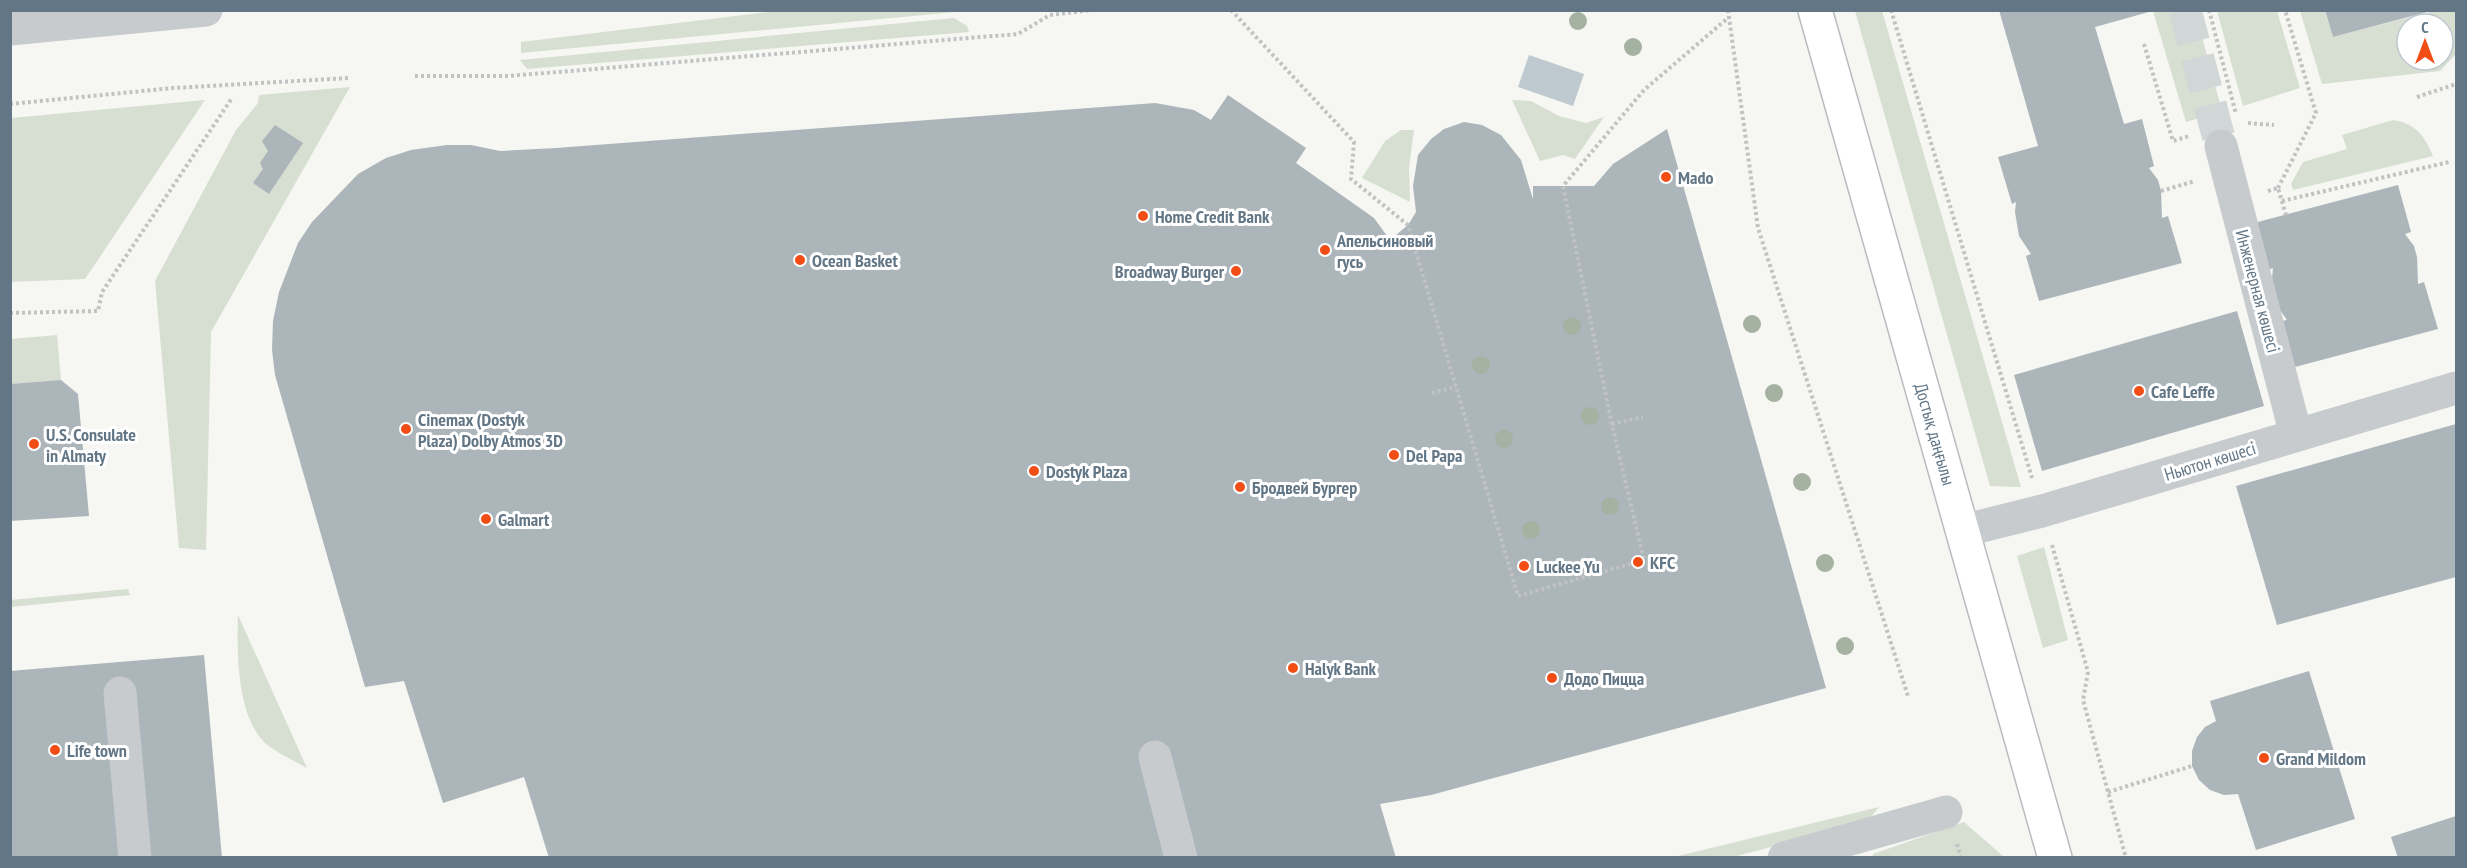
<svg xmlns="http://www.w3.org/2000/svg" width="2467" height="868" viewBox="0 0 2467 868" font-family="'PT Sans Narrow',sans-serif">
<rect width="100%" height="100%" fill="#f6f6f2"/>
<path fill="#d7dfd3" fill-rule="evenodd" d="M 777,11 L 966,11 L 521,53 L 521,42 Z
M 1855,11 L 1882,11 L 2021,487 L 1990,486 Z
M 2153,11 L 2195,11 L 2222,111 L 2186,122 Z
M 2217,11 L 2277,11 L 2300,88 L 2243,106 Z
M 2300,11 L 2325,11 L 2333,37 L 2434,11 L 2456,11 L 2456,54 L 2440,71 L 2322,84 ZM 2407,24 L 2443,24 L 2443,60 L 2407,60 Z
M 954,18 L 967,26 L 969,32 L 527,69 L 520,60 Z
M 350,87 L 211,332 L 206,550 L 179,548 L 155,281 L 236,130 L 258,103 L 259,95 Z
M 205,100 L 85,279 L 11,282 L 11,118 Z
M 1512,100 L 1531,101 L 1559,116 L 1586,123 L 1604,117 L 1575,159 L 1563,155 L 1540,161 Z
M 2393,120 C 2415,123 2425,136 2433,156 L 2293,190 L 2291,184 L 2303,162 L 2347,149 L 2342,135 Z
M 1401,130 L 1414,130 L 1409,168 L 1410,202 L 1362,178 L 1385,141 Z
M 57,335 L 61,380 L 11,384 L 11,339 Z
M 2044,547 L 2068,640 L 2043,648 L 2017,556 Z
M 128,589 L 130,595 L 11,607 L 11,600 Z
M 238,615 L 307,768 C 295,761 281,755 270,747 C 236,722 237,653 238,615 Z
M 1879,807 L 1867,822 L 1733,857 L 1670,858 Z
M 1964,822 L 2004,857 L 1873,858 L 1873,854 Z"/>
<path fill="#becacf" d="M 1529,55 L 1584,74 L 1573,106 L 1518,87 Z"/>
<path fill="#acb5ba" d="M 1999,10 L 2156,10 L 2095,27 L 2124,124 L 2142,119 L 2154,166 L 2149,168 L 2158,180 L 2161,191 L 2162,218 L 2168,216 L 2182,263 L 2039,301 L 2026,256 L 2031,254 L 2019,236 L 2015,212 L 2016,202 L 2012,204 L 1998,157 L 2038,146 Z
M 2325,10 L 2431,10 L 2431,11 L 2333,37 Z
M 1228,95 L 1306,148 L 1296,163 L 1374,218 L 1390,240 L 1408,225 L 1416,212 L 1413,186 L 1418,155 L 1431,139 L 1444,129 L 1464,122 L 1482,125 L 1501,135 L 1521,160 L 1533,199 L 1533,186 L 1594,186 L 1613,164 L 1667,129 L 1826,688 L 1431,795 L 1380,804 L 1396,858 L 549,858 L 524,777 L 443,803 L 404,681 L 365,687 L 275,375 L 272,350 L 273,321 L 279,292 L 298,243 L 312,222 L 358,174 L 386,158 L 411,150 L 447,145 L 471,145 L 500,151 L 556,148 L 1155,103 L 1194,110 L 1211,120 Z
M 275,125 L 303,143 L 269,194 L 253,183 L 263,169 L 260,163 L 268,151 L 262,141 Z
M 2398,185 L 2411,232 L 2405,234 L 2414,246 L 2417,257 L 2418,284 L 2424,282 L 2438,329 L 2295,367 L 2282,321 L 2287,320 L 2280,310 L 2272,278 L 2273,268 L 2268,270 L 2254,223 Z
M 2237,311 L 2264,406 L 2042,471 L 2014,375 Z
M 61,380 L 78,394 L 89,516 L 10,521 L 10,384 Z
M 2456,424 L 2456,577 L 2277,625 L 2236,486 Z
M 204,655 L 222,858 L 10,858 L 10,671 Z
M 2309,671 L 2355,819 L 2256,850 L 2238,794 L 2224,795 L 2210,790 L 2199,780 L 2192,766 L 2192,751 L 2197,737 L 2205,727 L 2216,721 L 2210,701 Z
M 2456,816 L 2456,858 L 2398,858 L 2391,837 Z"/>
<g fill="none" stroke-linecap="round" stroke-linejoin="round">
<path stroke="#d1d6d7" stroke-width="33" stroke-dasharray="33 16" stroke-linecap="butt" d="M 2185,10 L 2221,146"/>
<g stroke="#b8bcc0" stroke-width="36">
<path id="major" d="M 1815,10 L 2055,858"/>
</g>
<path stroke="#c0c2c4" stroke-width="4" stroke-dasharray="3 3" stroke-linecap="butt" d="M 1231,10 L 1354,142 L 1351,179 L 1408,225 L 1518,596 L 1644,560 L 1612,425 L 1563,186 L 1644,90 L 1729,17
M 1728,10 L 1758,228 L 1908,696
M 1891,10 L 2032,478
M 2209,10 L 2236,114
M 2144,44 L 2173,141 L 2189,136
M 415,76 L 509,76 L 1018,34 L 1050,15 L 1092,10
M 2417,97 L 2456,84
M 10,104 L 173,88 L 349,78
M 2248,123 L 2274,125
M 2278,188 L 2316,113 L 2285,10
M 2161,191 L 2195,181
M 2268,191 L 2278,188 L 2286,215
M 2282,201 L 2449,162
M 10,313 L 98,311 L 102,292 L 232,98
M 1432,393 L 1456,387
M 1612,424 L 1643,417
M 2052,545 L 2088,672 L 2083,700 L 2126,858
M 2108,792 L 2192,766
M 1957,844 L 1961,858"/>
<path stroke="#c8cbce" stroke-width="33" d="M 10,29 L 206,10
M 2221,146 L 2296,435
M 1962,531 L 2042,511 L 2456,388
M 120,693 L 135,858
M 1155,757 L 1181,858
M 1784,858 L 1946,812"/>
<use href="#major" stroke="#fff" stroke-width="33"/>
</g>
<g fill="#a5b1a1">
<circle cx="1578" cy="21" r="9"/>
<circle cx="1633" cy="47" r="9"/>
<circle cx="1752" cy="324" r="9"/>
<circle cx="1572" cy="326" r="9"/>
<circle cx="1481" cy="365" r="9"/>
<circle cx="1774" cy="393" r="9"/>
<circle cx="1590" cy="416" r="9"/>
<circle cx="1504" cy="439" r="9"/>
<circle cx="1802" cy="482" r="9"/>
<circle cx="1610" cy="506" r="9"/>
<circle cx="1531" cy="530" r="9"/>
<circle cx="1825" cy="563" r="9"/>
<circle cx="1845" cy="646" r="9"/>
</g>
<g fill="#f34d16" stroke="#fff" stroke-width="2">
<circle cx="1666" cy="177" r="6"/>
<circle cx="1143" cy="216" r="6"/>
<circle cx="1325" cy="250" r="6"/>
<circle cx="800" cy="260" r="6"/>
<circle cx="1236" cy="271" r="6"/>
<circle cx="2139" cy="391" r="6"/>
<circle cx="406" cy="429" r="6"/>
<circle cx="34" cy="444" r="6"/>
<circle cx="1394" cy="455" r="6"/>
<circle cx="1034" cy="471" r="6"/>
<circle cx="1240" cy="487" r="6"/>
<circle cx="486" cy="519" r="6"/>
<circle cx="1638" cy="562" r="6"/>
<circle cx="1524" cy="566" r="6"/>
<circle cx="1293" cy="668" r="6"/>
<circle cx="1552" cy="678" r="6"/>
<circle cx="55" cy="750" r="6"/>
<circle cx="2264" cy="758" r="6"/>
</g>
<g text-anchor="middle" dominant-baseline="central" stroke-width="6" stroke-linejoin="round" paint-order="stroke">
<g font-size="18" font-weight="bold" fill="#627686" stroke="#fff" text-anchor="start">
<text x="1678" y="177">Mado</text>
<text x="1155" y="216">Home Credit Bank</text>
<text x="1337" y="240">Апельсиновый<tspan x="1337" dy="21">гусь</tspan></text>
<text x="812" y="260">Ocean Basket</text>
<text x="1224" y="271" text-anchor="end">Broadway Burger</text>
<text x="2151" y="391">Cafe Leffe</text>
<text x="418" y="419">Cinemax (Dostyk<tspan x="418" dy="21">Plaza) Dolby Atmos 3D</tspan></text>
<text x="46" y="434">U.S. Consulate<tspan x="46" dy="21">in Almaty</tspan></text>
<text x="1406" y="455">Del Papa</text>
<text x="1046" y="471">Dostyk Plaza</text>
<text x="1252" y="487">Бродвей Бургер</text>
<text x="498" y="519">Galmart</text>
<text x="1650" y="562">KFC</text>
<text x="1536" y="566">Luckee Yu</text>
<text x="1305" y="668">Halyk Bank</text>
<text x="1564" y="678">Додо Пицца</text>
<text x="67" y="750">Life town</text>
<text x="2276" y="758">Grand Mildom</text>
</g>
<g font-size="18" fill="#627686" stroke="#fff">
<text transform="translate(2258 291) rotate(75)">Инженерная көшесі</text>
<text transform="translate(1935 434) rotate(74)">Достық даңғылы</text>
<text transform="translate(2210 461) rotate(-17)">Ньютон көшесі</text>
</g>
</g>
<rect width="2467" height="868" fill="none" stroke="#627686" stroke-width="24"/>
<g transform="translate(2425 42)"><circle r="28" fill="#ffffff" stroke="#c0c8cf" stroke-width="1.5"/>
<path d="M0-4.5L10 22L0 15L-10 22Z" fill="#f34d16"/>
<text y="-9" font-size="16" font-weight="bold" text-anchor="middle" fill="#627686">С</text>
</g>
</svg>
